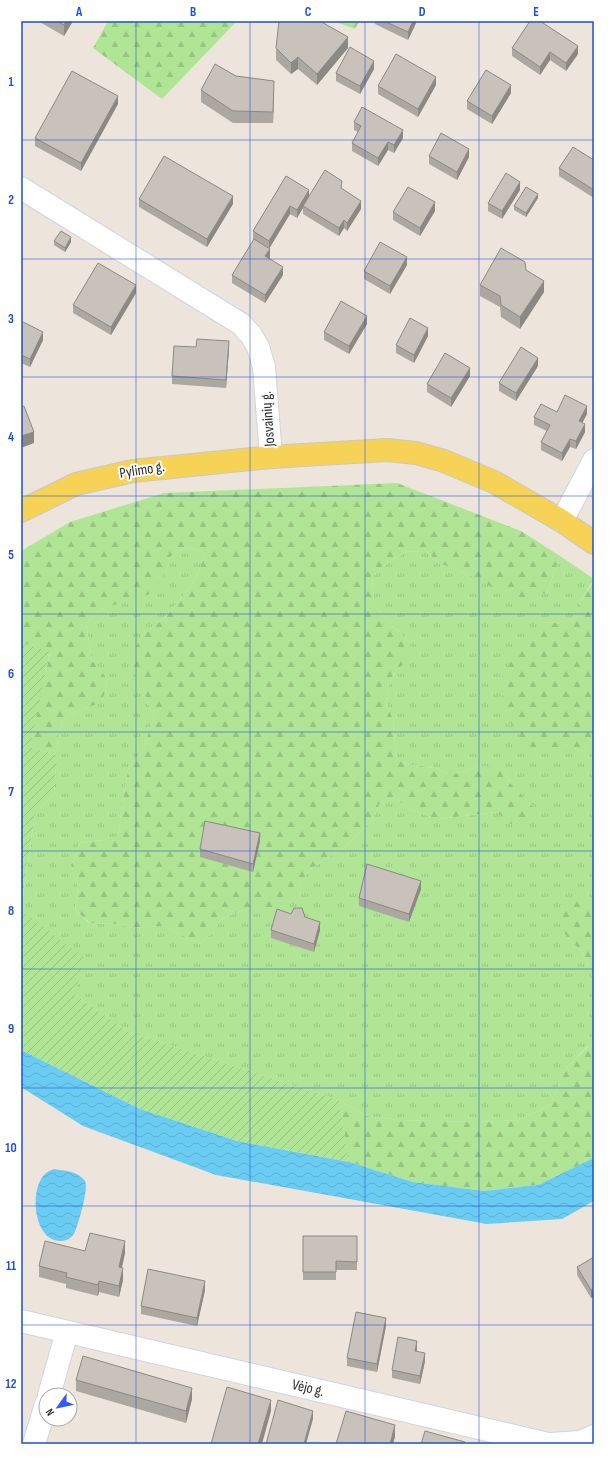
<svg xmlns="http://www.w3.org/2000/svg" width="615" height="1465" viewBox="0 0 615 1465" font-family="'Sofia Sans Condensed',sans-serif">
<defs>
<pattern id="grass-tufts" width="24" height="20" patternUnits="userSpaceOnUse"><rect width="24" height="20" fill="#afe595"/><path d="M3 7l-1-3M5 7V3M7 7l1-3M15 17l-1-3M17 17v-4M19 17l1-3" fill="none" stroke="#97c581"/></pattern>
<pattern id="forest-firs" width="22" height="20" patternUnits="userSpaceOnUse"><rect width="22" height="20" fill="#afe595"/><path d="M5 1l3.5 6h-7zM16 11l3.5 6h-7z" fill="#97c581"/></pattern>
<pattern id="garden-furrows" width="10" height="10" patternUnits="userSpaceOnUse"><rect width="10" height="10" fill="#afe595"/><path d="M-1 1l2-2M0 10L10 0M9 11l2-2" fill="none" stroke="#97c581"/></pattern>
<pattern id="water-waves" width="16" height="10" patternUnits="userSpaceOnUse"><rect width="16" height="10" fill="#6accf3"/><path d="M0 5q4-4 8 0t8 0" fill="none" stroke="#5cafd0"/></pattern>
</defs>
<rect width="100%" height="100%" fill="#ede5db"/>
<path fill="url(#grass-tufts)" d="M 187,546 L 205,553 L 196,579 L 167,616 L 141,637 L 143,691 L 154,718 L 142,751 L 128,769 L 118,836 L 103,840 L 80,843 L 71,865 L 78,886 L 75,910 L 89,923 L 116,924 L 133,928 L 165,926 L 199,944 L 212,933 L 221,919 L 240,911 L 263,911 L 299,885 L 312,868 L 344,847 L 371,822 L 381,801 L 394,797 L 410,810 L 438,819 L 497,812 L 510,824 L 533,807 L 510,783 L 502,766 L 477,767 L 451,775 L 436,768 L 410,765 L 396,759 L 393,719 L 386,703 L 389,681 L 397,670 L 407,660 L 400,632 L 385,619 L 374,603 L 372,577 L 386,564 L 406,552 L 426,551 L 439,563 L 535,601 L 548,590 L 560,556 L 594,579 L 580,602 L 576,618 L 557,623 L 540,622 L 584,748 L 594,736 L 594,906 L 563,932 L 583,953 L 594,982 L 594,1046 L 587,1047 L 567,1067 L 550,1105 L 519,1120 L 476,1122 L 400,1120 L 365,1116 L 339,1100 L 129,1032 L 75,995 L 21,910 L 35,815 L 54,794 L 58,737 L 62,720 L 79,711 L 102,702 L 108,680 L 92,660 L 86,624 L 101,609 L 123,601 L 166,572 L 170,557 Z"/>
<path fill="url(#forest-firs)" d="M 108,21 L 237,21 L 162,99 L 93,48 Z
M 333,21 L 359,21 L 355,29 Z
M 397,483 L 521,531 L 560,556 L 548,590 L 535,601 L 516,600 L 467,574 L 439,563 L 426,551 L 406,552 L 386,564 L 372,577 L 374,603 L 385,619 L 400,632 L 411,646 L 408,660 L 397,670 L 389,681 L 386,703 L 393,719 L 396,759 L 410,765 L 436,768 L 451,775 L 477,767 L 502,766 L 510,783 L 533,807 L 529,821 L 510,824 L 497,812 L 438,819 L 410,810 L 394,797 L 381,801 L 371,822 L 344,847 L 312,868 L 286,902 L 263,911 L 240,911 L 221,919 L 212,933 L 199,944 L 165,926 L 133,928 L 116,924 L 90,923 L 75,910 L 78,886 L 71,865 L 80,843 L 103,840 L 118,836 L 128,769 L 142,751 L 154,718 L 143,691 L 128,662 L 141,637 L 167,616 L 196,579 L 205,553 L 187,546 L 170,557 L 166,572 L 150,594 L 101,609 L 86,624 L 92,660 L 108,680 L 102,702 L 79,711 L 62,720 L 58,737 L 57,755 L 29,747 L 50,653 L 21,642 L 21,551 L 70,522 L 164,493 Z
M 594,581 L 594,736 L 584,748 L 556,754 L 526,745 L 502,710 L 502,677 L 523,641 L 540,622 L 557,623 L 576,618 L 580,602 Z
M 576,901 L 594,906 L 594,982 L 583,953 L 563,932 L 563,913 Z
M 594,1046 L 594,1158 L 589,1161 L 538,1185 L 484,1191 L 413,1182 L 349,1162 L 339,1100 L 365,1116 L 400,1120 L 476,1122 L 519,1120 L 550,1105 L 567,1067 L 588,1047 Z"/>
<path fill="url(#garden-furrows)" d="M 21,642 L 50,652 L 30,747 L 57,755 L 54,794 L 35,815 L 21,908 Z
M 21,910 L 84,958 L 75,995 L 129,1032 L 339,1100 L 349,1162 L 237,1141 L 140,1109 L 21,1050 Z"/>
<path fill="url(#water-waves)" d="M 21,1050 L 140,1109 L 237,1141 L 349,1162 L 413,1182 L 484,1191 L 538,1185 L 594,1158 L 594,1201 L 562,1219 L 487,1224 L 216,1175 L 83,1126 L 21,1087 Z
M 54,1169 C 65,1171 78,1171 85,1181 C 89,1188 78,1226 74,1234 C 72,1236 69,1239 67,1240 C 34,1249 27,1189 46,1173 C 48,1171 52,1170 54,1169 Z"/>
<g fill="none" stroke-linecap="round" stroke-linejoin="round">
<g stroke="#d0d4e3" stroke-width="24">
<path id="minor" d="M 21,188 L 241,324 L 251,335 L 258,347 L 264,367 L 271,457
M 562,521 L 594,460
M 21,1321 L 548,1444
M 49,1395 L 67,1332
M 34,1444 L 46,1404
M 550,1444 L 581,1442 L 594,1436"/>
</g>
<g stroke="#c8c8c8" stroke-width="24">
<path id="major" d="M 21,511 L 76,484 L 133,471 L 271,457 L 387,450 L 416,453 L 444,461 L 494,482 L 562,521 L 594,543"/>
</g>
<use href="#minor" stroke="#fff" stroke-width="22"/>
<use href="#major" stroke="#f6d357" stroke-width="22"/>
</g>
<path fill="#aca7a1" d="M 38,21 L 73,21 L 64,36 Z
M 375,21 L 417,21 L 408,40 L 375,24 Z
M 276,48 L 348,48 L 317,85 L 298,69 L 291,74 L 276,60 Z
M 512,48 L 578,54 L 566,71 L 550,60 L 540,75 L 512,56 Z
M 374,69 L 360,94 L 336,81 L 336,73 Z
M 236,76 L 274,93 L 273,123 L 233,123 L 201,102 L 201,90 Z
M 436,85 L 418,117 L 378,94 L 378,86 Z
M 511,93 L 492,124 L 467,109 L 467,101 Z
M 118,104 L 81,171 L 35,146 L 35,138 Z
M 354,122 L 403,138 L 394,153 L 388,150 L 378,166 L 352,151 L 352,143 L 358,132 L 354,130 Z
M 429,156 L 469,157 L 457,180 L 429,164 Z
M 594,160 L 594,198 L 559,176 L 559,168 Z
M 286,176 L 309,196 L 342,189 L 361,209 L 347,231 L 344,228 L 339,236 L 303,214 L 303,208 L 297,218 L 290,214 L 269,248 L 270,257 L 269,258 L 283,275 L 265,303 L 232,283 L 232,275 L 254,240 L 253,240 L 253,231 Z
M 520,190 L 502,219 L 488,211 L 488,203 Z
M 538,198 L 526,217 L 514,210 L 514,206 Z
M 139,199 L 233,204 L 207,247 L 139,207 Z
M 435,211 L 420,236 L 393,220 L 393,212 Z
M 54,241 L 71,242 L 65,252 L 54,245 Z
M 407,265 L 390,294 L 364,279 L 364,271 Z
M 526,270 L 544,292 L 520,329 L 501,317 L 500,307 L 480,296 L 480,285 Z
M 136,293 L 111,335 L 73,313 L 73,305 Z
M 21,321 L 43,340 L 30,367 L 21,363 Z
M 367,324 L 349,354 L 324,340 L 324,332 Z
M 428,336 L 414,363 L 396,353 L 396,345 Z
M 196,347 L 229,349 L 226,388 L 172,384 L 172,376 Z
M 538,366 L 516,401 L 499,391 L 499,383 Z
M 470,376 L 451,407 L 427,392 L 427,384 Z
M 557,412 L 587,414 L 582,423 L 585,432 L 576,449 L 570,447 L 562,461 L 541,450 L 541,442 L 547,431 L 534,425 L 534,417 Z
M 260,841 L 253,872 L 200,857 L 200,849 Z
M 421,889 L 409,922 L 359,906 L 359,898 Z
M 291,914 L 305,917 L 320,930 L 314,952 L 271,938 L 271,930 Z
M 303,1236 L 357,1236 L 357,1270 L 336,1270 L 336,1280 L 303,1280 Z
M 85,1251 L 125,1253 L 122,1268 L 123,1280 L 119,1297 L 99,1292 L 98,1296 L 66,1288 L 66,1284 L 39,1277 L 39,1266 Z
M 594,1257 L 591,1298 L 577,1275 L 577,1267 Z
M 205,1290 L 197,1326 L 141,1314 L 141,1306 Z
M 386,1326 L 377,1372 L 347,1366 L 347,1358 Z
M 417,1349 L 417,1351 L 425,1361 L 420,1384 L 392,1378 L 392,1370 Z
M 76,1380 L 192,1399 L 186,1423 L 76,1391 Z"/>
<path fill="#8c8883" d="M 66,21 L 73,21 L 64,36 L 64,25 Z
M 413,21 L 417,21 L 408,40 L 408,32 Z
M 348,37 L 348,48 L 317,85 L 317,74 Z
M 578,46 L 578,54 L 566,71 L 566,63 Z
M 550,52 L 550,60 L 540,75 L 540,67 Z
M 298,57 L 298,69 L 291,74 L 291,63 Z
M 374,61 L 374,69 L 360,94 L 360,86 Z
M 436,77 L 436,85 L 418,117 L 418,109 Z
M 274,81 L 274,93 L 273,123 L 273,112 Z
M 511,85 L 511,93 L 492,124 L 492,116 Z
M 118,96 L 118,104 L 81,171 L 81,163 Z
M 403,130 L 403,138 L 394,153 L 394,145 Z
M 388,142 L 388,150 L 378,166 L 378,158 Z
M 469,149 L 469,157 L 457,180 L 457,172 Z
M 520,182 L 520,190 L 502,219 L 502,211 Z
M 309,190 L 309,198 L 303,206 L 303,208 L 297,218 L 297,210 Z
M 538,194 L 538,198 L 526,217 L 526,213 Z
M 233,196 L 233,204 L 207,247 L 207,239 Z
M 361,201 L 361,209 L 347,231 L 347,223 Z
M 435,202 L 435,211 L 420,236 L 420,228 Z
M 290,206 L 290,214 L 269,249 L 269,241 Z
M 344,220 L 344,228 L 339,236 L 339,228 Z
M 71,237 L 71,242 L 65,252 L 65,248 Z
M 270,249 L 270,257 L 265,264 L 265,256 Z
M 407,257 L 407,265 L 390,294 L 390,286 Z
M 283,267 L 283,275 L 265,303 L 265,295 Z
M 544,281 L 544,292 L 520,329 L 520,317 Z
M 136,285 L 136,293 L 111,335 L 111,327 Z
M 367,316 L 367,324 L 349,354 L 349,346 Z
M 428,328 L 428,336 L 414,363 L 414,355 Z
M 43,332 L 43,340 L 30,367 L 30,359 Z
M 229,341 L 229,349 L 226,388 L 226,380 Z
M 538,358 L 538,366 L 516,401 L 516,393 Z
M 470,368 L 470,376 L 451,407 L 451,398 Z
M 587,406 L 587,414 L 579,429 L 579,421 Z
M 585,424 L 585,432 L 576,449 L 576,441 Z
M 34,432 L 34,443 L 21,448 L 21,436 Z
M 570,439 L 570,447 L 562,461 L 562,453 Z
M 260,833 L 260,841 L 253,872 L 253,864 Z
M 421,881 L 421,889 L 409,922 L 409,914 Z
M 320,922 L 320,930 L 314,952 L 314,944 Z
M 125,1241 L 125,1253 L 119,1279 L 119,1267 Z
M 123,1268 L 123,1280 L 119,1297 L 119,1286 Z
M 99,1281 L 99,1292 L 98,1296 L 98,1285 Z
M 205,1281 L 205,1290 L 197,1326 L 197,1318 Z
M 594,1289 L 594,1297 L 591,1298 L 591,1290 Z
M 386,1318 L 386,1326 L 377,1372 L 377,1364 Z
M 417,1341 L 417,1349 L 415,1359 L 415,1351 Z
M 425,1353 L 425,1361 L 420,1384 L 420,1376 Z
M 192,1388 L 192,1399 L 186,1423 L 186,1411 Z
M 271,1400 L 271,1411 L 262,1444 L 258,1444 Z
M 313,1411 L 313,1419 L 306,1444 L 304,1444 Z
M 395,1425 L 395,1437 L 393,1444 L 390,1444 Z"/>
<path fill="#c8c2bb" stroke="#8c8883" d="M 57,21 L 66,21 L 64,25 Z
M 279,21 L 320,21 L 348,37 L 317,74 L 298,57 L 291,63 L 276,48 Z
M 384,21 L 413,21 L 408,32 Z
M 530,21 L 540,21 L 578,46 L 566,63 L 550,52 L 540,67 L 512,48 Z
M 350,47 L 374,61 L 360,86 L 336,73 Z
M 396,54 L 436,77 L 418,109 L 378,86 Z
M 215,64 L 236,76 L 274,81 L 273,112 L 233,111 L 201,90 Z
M 486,70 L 511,85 L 492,116 L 467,101 Z
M 72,71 L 118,96 L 81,163 L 35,138 Z
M 362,107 L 403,130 L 394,145 L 388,142 L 378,158 L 352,143 L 361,126 L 354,122 Z
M 441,133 L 469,149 L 457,172 L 429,156 Z
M 573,147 L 594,160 L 594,190 L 559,168 Z
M 164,156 L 233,196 L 207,239 L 139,199 Z
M 325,170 L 342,181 L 341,188 L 361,201 L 347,223 L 344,220 L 339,228 L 303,206 Z
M 506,173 L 520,182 L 502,211 L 488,203 Z
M 286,176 L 309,190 L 297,210 L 290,206 L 269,241 L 253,231 Z
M 408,187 L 435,202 L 420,228 L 393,212 Z
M 526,187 L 538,194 L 526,213 L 514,206 Z
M 61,231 L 71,237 L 65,248 L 54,241 Z
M 254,239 L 270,249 L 265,256 L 283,267 L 265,295 L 232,275 Z
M 380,242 L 407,257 L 390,286 L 364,271 Z
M 501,248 L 525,262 L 526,270 L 544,281 L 520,317 L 501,305 L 500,296 L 480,285 Z
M 98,263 L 136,285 L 111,327 L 73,305 Z
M 341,301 L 367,316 L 349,346 L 324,332 Z
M 410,318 L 428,328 L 414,355 L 396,345 Z
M 21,321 L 43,332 L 30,359 L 21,355 Z
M 197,339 L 229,341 L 226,380 L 172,376 L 174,346 L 196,347 Z
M 521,347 L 538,358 L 516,393 L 499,383 Z
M 445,353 L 470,368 L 451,398 L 427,384 Z
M 565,395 L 587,406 L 579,421 L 585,424 L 576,441 L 570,439 L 562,453 L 541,442 L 550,425 L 534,417 L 541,404 L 557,412 Z
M 24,406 L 34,432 L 21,436 L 21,407 Z
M 205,821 L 260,833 L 253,864 L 200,849 Z
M 367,864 L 421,881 L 409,914 L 359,898 Z
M 294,908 L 302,908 L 305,917 L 320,922 L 314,944 L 271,930 L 277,909 L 291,914 Z
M 90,1233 L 125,1241 L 119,1267 L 123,1268 L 119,1286 L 99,1281 L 98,1285 L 66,1277 L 67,1273 L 39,1266 L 45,1241 L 85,1251 Z
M 303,1236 L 357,1236 L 357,1262 L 336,1261 L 336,1272 L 303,1272 Z
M 594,1257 L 594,1289 L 591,1290 L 577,1267 Z
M 148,1269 L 205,1281 L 197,1318 L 141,1306 Z
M 356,1312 L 386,1318 L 377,1364 L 347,1358 Z
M 398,1337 L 417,1341 L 415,1351 L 425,1353 L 420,1376 L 392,1370 Z
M 83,1356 L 192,1388 L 186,1411 L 76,1380 Z
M 227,1387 L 271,1400 L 258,1444 L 211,1444 Z
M 278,1400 L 313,1411 L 304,1444 L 266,1444 Z
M 346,1411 L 395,1425 L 390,1444 L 336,1444 Z
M 425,1431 L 465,1442 L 464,1444 L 421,1444 Z"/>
<path fill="none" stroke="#1d4ed8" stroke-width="1" stroke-opacity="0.55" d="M 136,21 L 136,1444M 250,21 L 250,1444M 365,21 L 365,1444M 479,21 L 479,1444M 21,140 L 594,140M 21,259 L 594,259M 21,377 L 594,377M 21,496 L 594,496M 21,614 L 594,614M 21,732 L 594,732M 21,851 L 594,851M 21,969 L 594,969M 21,1088 L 594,1088M 21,1206 L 594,1206M 21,1325 L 594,1325"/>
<g text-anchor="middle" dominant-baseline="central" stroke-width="4" stroke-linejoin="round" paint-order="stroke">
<g font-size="15" fill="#2a2a2a" stroke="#fff">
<text transform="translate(268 419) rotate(-94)">Josvainių g.</text>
<text transform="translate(142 470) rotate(-9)">Pylimo g.</text>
<text transform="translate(308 1388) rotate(13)">Vėjo g.</text>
</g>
</g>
<rect width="615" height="1465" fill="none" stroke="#ffffff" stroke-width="44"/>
<g transform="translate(58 1407) rotate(237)"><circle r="19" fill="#ffffff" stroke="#aaaaaa"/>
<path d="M0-3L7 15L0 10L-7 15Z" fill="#3658ff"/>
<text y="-6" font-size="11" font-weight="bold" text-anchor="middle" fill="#2a2a2a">N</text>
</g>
<rect x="22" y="22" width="571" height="1421" fill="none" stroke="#1d4ed8" stroke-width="1.5"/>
<g font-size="13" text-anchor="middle" font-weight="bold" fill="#1d4ed8">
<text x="79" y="16">A</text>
<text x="193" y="16">B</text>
<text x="308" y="16">C</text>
<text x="422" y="16">D</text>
<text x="536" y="16">E</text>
<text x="11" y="86">1</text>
<text x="11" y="204">2</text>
<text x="11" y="323">3</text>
<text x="11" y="441">4</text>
<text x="11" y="559">5</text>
<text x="11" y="678">6</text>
<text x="11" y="796">7</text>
<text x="11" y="915">8</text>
<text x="11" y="1033">9</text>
<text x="11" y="1152">10</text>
<text x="11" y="1270">11</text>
<text x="11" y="1388">12</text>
</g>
</svg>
